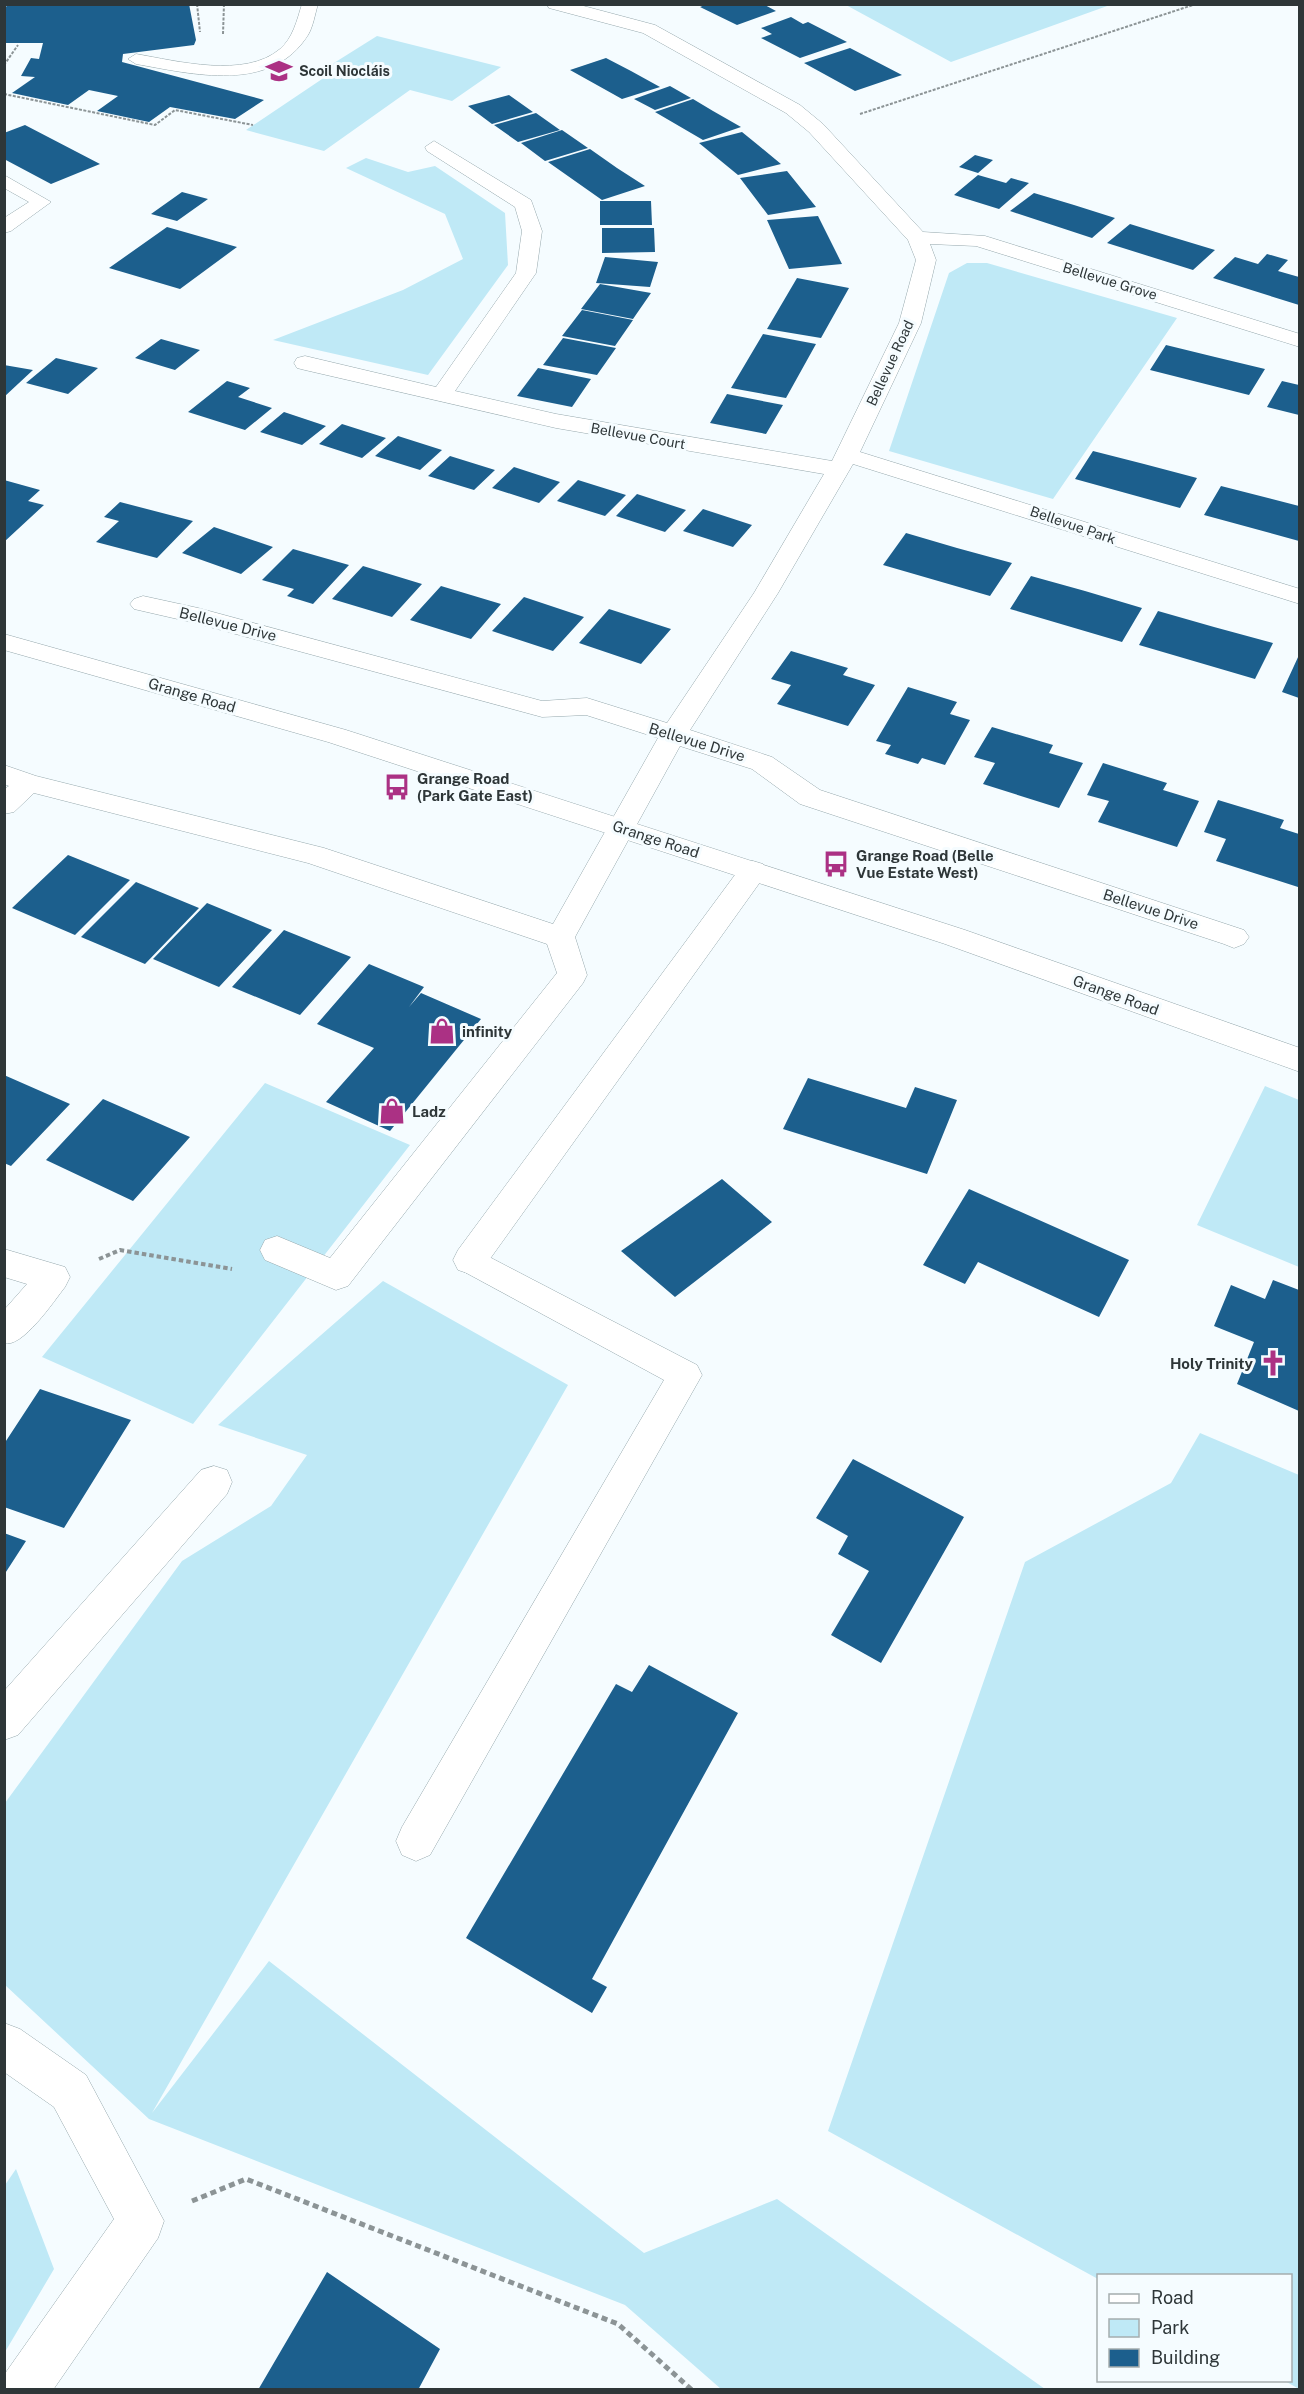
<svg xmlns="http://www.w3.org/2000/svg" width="1304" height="2394" viewBox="0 0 1304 2394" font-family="'Public Sans',sans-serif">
<rect width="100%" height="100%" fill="#f5fcff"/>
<path fill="#bfe9f6" d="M 846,5 L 846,4 L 1110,5 L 951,62 Z
M 377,36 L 501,67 L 452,101 L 410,90 L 324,151 L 246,130 L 334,71 L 326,68 Z
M 366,158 L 408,172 L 435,166 L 505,213 L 508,265 L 428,375 L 273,340 L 403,290 L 463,259 L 445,214 L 346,168 Z
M 967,263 L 987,263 L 1177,318 L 1053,499 L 889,451 L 949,273 Z
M 265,1083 L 410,1145 L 193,1424 L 42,1357 Z
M 1265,1086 L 1299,1100 L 1299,1267 L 1197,1225 Z
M 383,1281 L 568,1385 L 152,2113 L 269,1961 L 644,2253 L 777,2199 L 1045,2389 L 721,2389 L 625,2305 L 149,2119 L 5,1985 L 5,1803 L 182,1561 L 271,1506 L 307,1455 L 218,1425 Z
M 1200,1433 L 1299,1475 L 1299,2389 L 1285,2381 L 1290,2380 L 1290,2276 L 1098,2276 L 1098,2279 L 828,2131 L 1025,1562 L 1171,1483 Z
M 16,2169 L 54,2269 L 5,2352 L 5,2185 Z"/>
<path fill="#1c5f8d" d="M 8,4 L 189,4 L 196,40 L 194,45 L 123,54 L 122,62 L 264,100 L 235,119 L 170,107 L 149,122 L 97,111 L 118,96 L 89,90 L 68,105 L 12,93 L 35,77 L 21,76 L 31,58 L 39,59 L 43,43 L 4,43 L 4,10 Z
M 707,4 L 763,4 L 776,11 L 737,25 L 700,7 Z
M 791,17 L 803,24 L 808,22 L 847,42 L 800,58 L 761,38 L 772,34 L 761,28 Z
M 850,48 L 902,75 L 855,91 L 804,63 Z
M 606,58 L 631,71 L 660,87 L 622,99 L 570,70 Z
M 670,86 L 691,98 L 655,110 L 634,99 Z
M 509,95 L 533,112 L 492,124 L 468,106 Z
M 693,99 L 713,111 L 741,127 L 703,140 L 655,112 Z
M 536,113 L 560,130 L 518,142 L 494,125 Z
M 25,125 L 100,164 L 51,184 L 4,159 L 4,133 Z
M 562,130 L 588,148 L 545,161 L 521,143 Z
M 742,132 L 758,145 L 781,164 L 738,175 L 699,143 Z
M 590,149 L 617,168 L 645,186 L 602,200 L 548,162 Z
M 975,155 L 993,160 L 978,173 L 959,167 Z
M 787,171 L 816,207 L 768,215 L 740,178 Z
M 978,175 L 1006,183 L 1011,178 L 1029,183 L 999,209 L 954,195 Z
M 182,192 L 208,199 L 177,221 L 151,214 Z
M 1034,193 L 1074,205 L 1115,218 L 1092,238 L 1010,211 Z
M 600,201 L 651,201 L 652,225 L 600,225 Z
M 818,216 L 842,264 L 789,269 L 767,220 Z
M 1130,224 L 1172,237 L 1215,250 L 1193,270 L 1107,243 Z
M 167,227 L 237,247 L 180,289 L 109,268 Z
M 602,228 L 654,228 L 655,252 L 602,253 Z
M 1267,254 L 1288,260 L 1278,271 L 1299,277 L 1299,305 L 1213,278 L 1235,257 L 1258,264 Z
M 605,257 L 658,262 L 650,287 L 596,283 Z
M 797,278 L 849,288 L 821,338 L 767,329 Z
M 600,284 L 651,293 L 633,319 L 581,309 Z
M 582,310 L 633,320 L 615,346 L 562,336 Z
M 763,334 L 816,344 L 786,398 L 731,388 Z
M 563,338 L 616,348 L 597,375 L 543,365 Z
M 161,339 L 200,350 L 175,370 L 135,358 Z
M 1166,345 L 1215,357 L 1265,369 L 1249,395 L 1150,370 Z
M 56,358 L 98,368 L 68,394 L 26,383 Z
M 4,365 L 33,370 L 4,397 Z
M 538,368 L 591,379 L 572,407 L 517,396 Z
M 227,381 L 250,388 L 238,397 L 272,408 L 245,430 L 188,412 Z
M 1282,381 L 1299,385 L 1299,415 L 1267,407 Z
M 727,394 L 783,405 L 766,434 L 710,423 Z
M 284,412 L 326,426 L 302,445 L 260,432 Z
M 342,424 L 386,438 L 362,458 L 319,444 Z
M 398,436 L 442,450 L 420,470 L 375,456 Z
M 1093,451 L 1144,464 L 1197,478 L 1180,508 L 1075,479 Z
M 450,456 L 495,470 L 474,490 L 428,476 Z
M 514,467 L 560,482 L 539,503 L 492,488 Z
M 4,480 L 40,490 L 28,501 L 44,505 L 4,542 Z
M 578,480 L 626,495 L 605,516 L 557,501 Z
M 1221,486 L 1299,506 L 1299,541 L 1204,515 Z
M 637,494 L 686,510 L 665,532 L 616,516 Z
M 120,502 L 193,521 L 157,558 L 96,542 L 119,521 L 104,517 Z
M 703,509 L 752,525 L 733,547 L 683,531 Z
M 214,527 L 273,547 L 241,574 L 182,553 Z
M 906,533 L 957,548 L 1012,563 L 990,596 L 883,565 Z
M 293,549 L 349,565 L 313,604 L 287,596 L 294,589 L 262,580 Z
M 363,566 L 422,584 L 392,617 L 332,599 Z
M 1031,576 L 1085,591 L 1142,608 L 1122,642 L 1010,609 Z
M 441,586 L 501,604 L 471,639 L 410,620 Z
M 524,597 L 584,617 L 553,651 L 492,631 Z
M 609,609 L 671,629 L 641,664 L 579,643 Z
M 1158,611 L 1214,627 L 1273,643 L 1255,679 L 1139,645 Z
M 791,651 L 848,668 L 843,675 L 875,685 L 848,726 L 777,704 L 791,685 L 771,679 Z
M 1299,655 L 1299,698 L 1282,692 Z
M 908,687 L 957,702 L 950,714 L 970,720 L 945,765 L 922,758 L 918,764 L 885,754 L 891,745 L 876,741 Z
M 992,727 L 1053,745 L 1049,753 L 1083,763 L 1059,808 L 983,784 L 995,763 L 974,757 Z
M 1103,763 L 1167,783 L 1163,790 L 1199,801 L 1177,847 L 1098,822 L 1109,801 L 1087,795 Z
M 1218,800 L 1284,820 L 1280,828 L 1299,834 L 1298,887 L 1216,861 L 1226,839 L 1204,832 Z
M 68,855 L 130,880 L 75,935 L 12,908 Z
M 136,882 L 199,908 L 145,964 L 81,937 Z
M 207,903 L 272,930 L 219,987 L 153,959 Z
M 284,930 L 351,957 L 300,1015 L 232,987 Z
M 369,964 L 424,987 L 409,1007 L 421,993 L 481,1019 L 390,1131 L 326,1102 L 374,1048 L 317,1024 Z
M 4,1075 L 70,1104 L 11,1166 L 4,1163 Z
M 808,1078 L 906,1108 L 915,1087 L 957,1100 L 927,1174 L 783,1129 Z
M 103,1099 L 190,1137 L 133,1201 L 46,1160 Z
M 722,1179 L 772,1222 L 675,1297 L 621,1251 Z
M 969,1189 L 1129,1260 L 1099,1317 L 978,1262 L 965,1284 L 923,1265 Z
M 1273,1280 L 1299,1290 L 1299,1411 L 1237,1384 L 1254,1342 L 1214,1326 L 1231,1285 L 1265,1299 Z
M 40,1389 L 131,1420 L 64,1528 L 4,1507 L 4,1444 Z
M 853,1459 L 964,1517 L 881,1663 L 831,1635 L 869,1571 L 838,1554 L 848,1536 L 816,1518 Z
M 4,1533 L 26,1541 L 4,1575 Z
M 649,1665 L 738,1713 L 592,1979 L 607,1987 L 592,2013 L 466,1938 L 616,1684 L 632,1692 Z
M 327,2272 L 440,2349 L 418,2390 L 258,2390 Z"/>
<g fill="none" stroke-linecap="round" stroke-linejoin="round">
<g stroke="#96a8ad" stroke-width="1">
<path id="service" d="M 302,4 L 318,4 C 315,14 313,27 308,35 C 271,94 193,74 136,64 L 128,59 L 136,54 C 177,61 245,79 280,49 C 293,38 297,20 302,4 Z
M 4,175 L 51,202 L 11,231 L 4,233 L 4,218 L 29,202 L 4,188 Z
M 470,1247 L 697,1365 L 702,1375 L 430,1855 L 416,1861 L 402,1855 L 396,1841 L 402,1827 L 664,1380 L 459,1269 L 454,1260 L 459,1251 Z"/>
</g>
<g stroke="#96a8ad" stroke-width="1">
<path id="minor" d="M 547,4 L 576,4 L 655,25 L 800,105 L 823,124 L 923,232 L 985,236 L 1300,334 L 1300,347 L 976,246 L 930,244 L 936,260 L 921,323 L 860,452 L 1300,589 L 1300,604 L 853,464 L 778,593 L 690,730 L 772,757 L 820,790 L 1244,930 L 1249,937 L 1244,944 L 1234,948 L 1224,944 L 800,804 L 752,769 L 680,746 L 575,937 L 587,975 L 583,983 L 348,1286 L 336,1290 L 265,1260 L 260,1250 L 265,1240 L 277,1236 L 330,1258 L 557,973 L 547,944 L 308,863 L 34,793 L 14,812 L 4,814 L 4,789 L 9,786 L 4,784 L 4,765 L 36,776 L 324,848 L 553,924 L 658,738 L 586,715 L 542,717 L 195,623 L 134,609 L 130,604 L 134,599 L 143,596 L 198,608 L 542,701 L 587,698 L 667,723 L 754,593 L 824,474 L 556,428 L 305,370 L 297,368 L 294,363 L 297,358 L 305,356 L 436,387 L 516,273 L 522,231 L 515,207 L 427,151 L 425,147 L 434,141 L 531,200 L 542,231 L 536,273 L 455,391 L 556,414 L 832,461 L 899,323 L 916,260 L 908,240 L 809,132 L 786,113 L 643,33 L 549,8 Z
M 753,861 L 763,864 L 767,871 L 763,878 L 482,1270 L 470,1274 L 458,1270 L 453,1260 L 458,1250 L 743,864 Z
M 4,1249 L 65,1267 L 70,1277 L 65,1287 C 54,1301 22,1349 4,1343 L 4,1310 L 27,1284 L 4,1277 Z
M 214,1466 L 227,1470 L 232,1482 L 227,1494 L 18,1735 L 4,1740 L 4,1691 L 201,1470 Z
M 4,2023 L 20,2029 L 86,2075 L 164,2221 L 158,2238 L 53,2390 L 4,2390 L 4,2375 L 114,2219 L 54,2107 L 4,2072 Z"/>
</g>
<g stroke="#96a8ad" stroke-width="1">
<path id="secondary" d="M 4,634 L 346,730 L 965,930 L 1300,1048 L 1300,1072 L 945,944 L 328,742 L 4,650 Z"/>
</g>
<path stroke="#8c9496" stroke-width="2" stroke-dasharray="3 1.5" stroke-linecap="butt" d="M 197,4 L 200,32
M 223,34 L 224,4
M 4,65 L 18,45
M 321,70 L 331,73
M 4,94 L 155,125 L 175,110 L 253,125
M 860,114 L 1196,4"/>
<path stroke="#8c9496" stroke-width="4" stroke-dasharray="4.5 3" stroke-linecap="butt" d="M 99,1259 L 120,1250 L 232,1269"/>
<path stroke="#8c9496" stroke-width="5" stroke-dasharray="6 4" stroke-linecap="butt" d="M 192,2201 L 246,2179 L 618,2324 L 692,2390"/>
<use href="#service" fill="#fff" fill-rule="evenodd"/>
<use href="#minor" fill="#fff" fill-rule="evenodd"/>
<use href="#secondary" fill="#fff" fill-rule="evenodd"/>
</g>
<defs>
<g id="school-bare" transform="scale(2.07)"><path d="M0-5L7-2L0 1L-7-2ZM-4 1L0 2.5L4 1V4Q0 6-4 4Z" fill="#ab3184" stroke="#f5fcff" stroke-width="2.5" paint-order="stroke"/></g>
<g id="bus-bare" transform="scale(2.07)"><path d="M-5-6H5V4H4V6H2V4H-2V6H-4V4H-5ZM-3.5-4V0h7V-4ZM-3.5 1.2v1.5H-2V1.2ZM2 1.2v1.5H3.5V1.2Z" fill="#ab3184" stroke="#f5fcff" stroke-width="2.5" paint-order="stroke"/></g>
<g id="shop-bare" transform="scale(2.07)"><path d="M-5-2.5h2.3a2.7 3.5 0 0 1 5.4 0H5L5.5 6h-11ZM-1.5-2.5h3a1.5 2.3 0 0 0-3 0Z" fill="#ab3184" stroke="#f5fcff" stroke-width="2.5" paint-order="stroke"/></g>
<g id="church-bare" transform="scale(2.07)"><path d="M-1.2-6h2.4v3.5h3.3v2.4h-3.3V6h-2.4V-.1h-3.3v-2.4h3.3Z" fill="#ab3184" stroke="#f5fcff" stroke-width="2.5" paint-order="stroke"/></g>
</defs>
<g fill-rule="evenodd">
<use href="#school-bare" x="279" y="71"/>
<use href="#bus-bare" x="397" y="787"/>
<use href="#bus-bare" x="836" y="864"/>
<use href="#shop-bare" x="442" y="1031"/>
<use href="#shop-bare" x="392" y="1111"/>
<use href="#church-bare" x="1273" y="1363"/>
</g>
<g text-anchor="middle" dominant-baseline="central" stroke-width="6" stroke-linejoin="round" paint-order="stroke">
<g font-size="14" font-weight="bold" fill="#2e3638" stroke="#f5fcff" text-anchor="start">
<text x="299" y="71">Scoil Niocláis</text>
</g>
<g font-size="14" fill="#2e3638" stroke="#f5fcff">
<text transform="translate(1110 281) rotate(17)">Bellevue Grove</text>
<text transform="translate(890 363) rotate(-65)">Bellevue Road</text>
<text transform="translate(638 436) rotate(10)">Bellevue Court</text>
<text transform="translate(1073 525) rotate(19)">Bellevue Park</text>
</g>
<g font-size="15" fill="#2e3638" stroke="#f5fcff">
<text transform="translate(228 624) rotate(14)">Bellevue Drive</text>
<text transform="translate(192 695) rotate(16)">Grange Road</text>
<text transform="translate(697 742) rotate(17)">Bellevue Drive</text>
<text transform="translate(656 839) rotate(18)">Grange Road</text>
<text transform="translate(1151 909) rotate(18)">Bellevue Drive</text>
<text transform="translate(1116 995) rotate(20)">Grange Road</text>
</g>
<g font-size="15" font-weight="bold" fill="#2e3638" stroke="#f5fcff" text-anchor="start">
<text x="417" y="778">Grange Road<tspan x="417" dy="17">(Park Gate East)</tspan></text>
<text x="856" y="855">Grange Road (Belle<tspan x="856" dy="17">Vue Estate West)</tspan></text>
<text x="462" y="1031">infinity</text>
<text x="412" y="1111">Ladz</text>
<text x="1253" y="1363" text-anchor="end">Holy Trinity</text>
</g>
</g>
<rect width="1304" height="2394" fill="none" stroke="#2e3638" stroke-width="12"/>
<rect x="1097" y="2274" width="195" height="108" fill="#f5fcff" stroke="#a5adaf" stroke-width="1.5"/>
<rect x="1109" y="2294" width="30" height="9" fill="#ffffff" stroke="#a5adaf" stroke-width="1.5"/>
<text x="1151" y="2304" font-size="18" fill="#2e3638">Road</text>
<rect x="1109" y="2319" width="30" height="18" fill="#bfe9f6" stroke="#a5adaf" stroke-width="1.5"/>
<text x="1151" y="2334" font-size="18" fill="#2e3638">Park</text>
<rect x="1109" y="2349" width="30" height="18" fill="#1c5f8d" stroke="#a5adaf" stroke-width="1.5"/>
<text x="1151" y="2364" font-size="18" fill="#2e3638">Building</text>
</svg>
